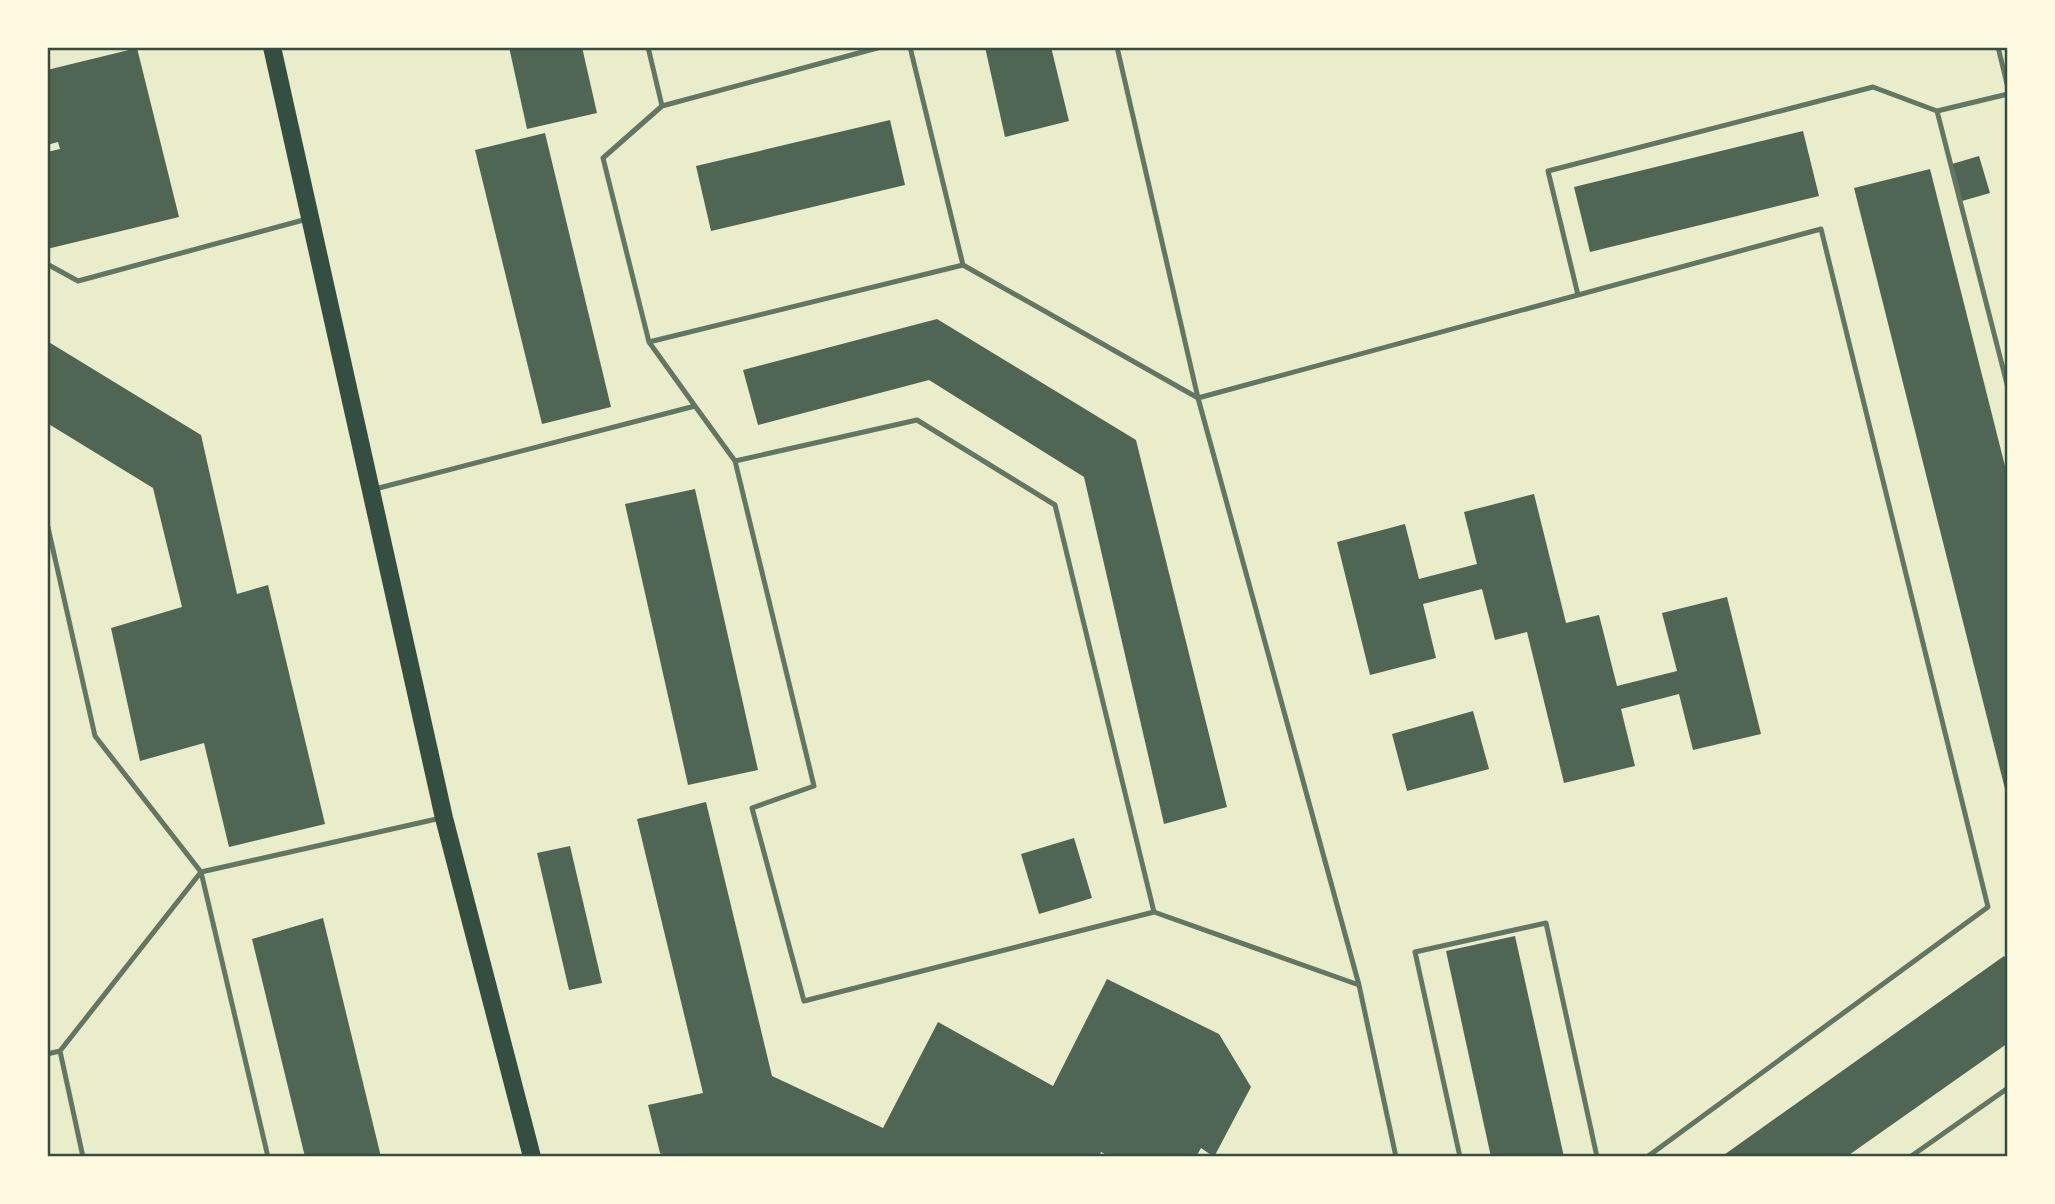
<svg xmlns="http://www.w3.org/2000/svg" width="2055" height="1204" viewBox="0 0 2055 1204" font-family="Manrope,sans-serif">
<rect width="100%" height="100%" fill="#e9edc9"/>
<path fill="#4f6655" d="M 509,47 L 582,47 L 597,113 L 527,129 Z
M 985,47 L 1051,47 L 1069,121 L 1005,137 Z
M 137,48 L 179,217 L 47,249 L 47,152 L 60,149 L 58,142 L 47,145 L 47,70 Z
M 890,120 L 905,185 L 711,231 L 696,166 Z
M 1803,131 L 1819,196 L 1590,252 L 1574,187 Z
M 545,133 L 611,407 L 542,424 L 475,150 Z
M 1979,156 L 1990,193 L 1962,201 L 1952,164 Z
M 1930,169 L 2008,478 L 2007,797 L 1854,188 Z
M 937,319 L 1136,440 L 1227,807 L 1164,824 L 1084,477 L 929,380 L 758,425 L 743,370 Z
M 47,341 L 201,435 L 237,594 L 268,585 L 325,824 L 229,847 L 204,743 L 140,761 L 111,628 L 182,607 L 153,488 L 47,423 Z
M 695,489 L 758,770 L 688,785 L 625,504 Z
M 1534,494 L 1566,623 L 1599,615 L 1617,686 L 1677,671 L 1662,613 L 1727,597 L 1761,734 L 1693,750 L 1679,694 L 1621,709 L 1635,766 L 1564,783 L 1527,632 L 1495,640 L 1482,589 L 1423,604 L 1436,658 L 1370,675 L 1337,542 L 1405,524 L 1419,579 L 1477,564 L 1464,512 Z
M 1473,711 L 1489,769 L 1407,791 L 1392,734 Z
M 706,802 L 772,1076 L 883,1128 L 938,1022 L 1053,1086 L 1107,979 L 1219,1034 L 1251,1087 L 1214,1157 L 1201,1148 L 1196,1157 L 1110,1157 L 1101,1152 L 1099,1157 L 668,1157 L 660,1153 L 648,1105 L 703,1093 L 637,819 Z
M 1074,838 L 1092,898 L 1039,914 L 1021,854 Z
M 570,846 L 602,983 L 569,990 L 537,853 Z
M 323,918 L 381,1157 L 305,1157 L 252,939 Z
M 1515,936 L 1564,1157 L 1491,1157 L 1446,951 Z
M 2004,956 L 2008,962 L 2008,1043 L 1846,1157 L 1721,1157 Z"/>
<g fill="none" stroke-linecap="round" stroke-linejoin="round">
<path stroke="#617663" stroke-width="5" d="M 648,47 L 662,106
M 881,47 L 662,106 L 603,158 L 649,342 L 963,265 L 1198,398 L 1821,229 L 1988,907 L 1647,1157
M 910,47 L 963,265
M 1117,47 L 1198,398 L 1359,985
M 1998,47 L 2008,88
M 2008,94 L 1937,111 L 2008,388
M 47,264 L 78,281 L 307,219
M 1578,295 L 1548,171 L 1873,87 L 1937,111
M 649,342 L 695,406
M 735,461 L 917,420 L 1055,505 L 1154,912 L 1359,985 L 1396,1157
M 375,489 L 695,406 L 735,461 L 814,786 L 752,808 L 804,1001 L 1154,912
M 47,523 L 95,736 L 201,872 L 441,818
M 201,872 L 268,1157
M 60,1051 L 83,1157
M 47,1054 L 60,1051 L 201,872
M 1460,1157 L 1415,952 L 1546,923 L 1597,1157
M 1910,1157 L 2008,1088"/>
<path stroke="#344e41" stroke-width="18" d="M 272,47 L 444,818 L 532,1157"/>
</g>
<rect width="2055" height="1204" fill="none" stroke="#fefae0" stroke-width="98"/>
<rect x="49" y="49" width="1957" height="1106" fill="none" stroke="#344e41" stroke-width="2.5"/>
</svg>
